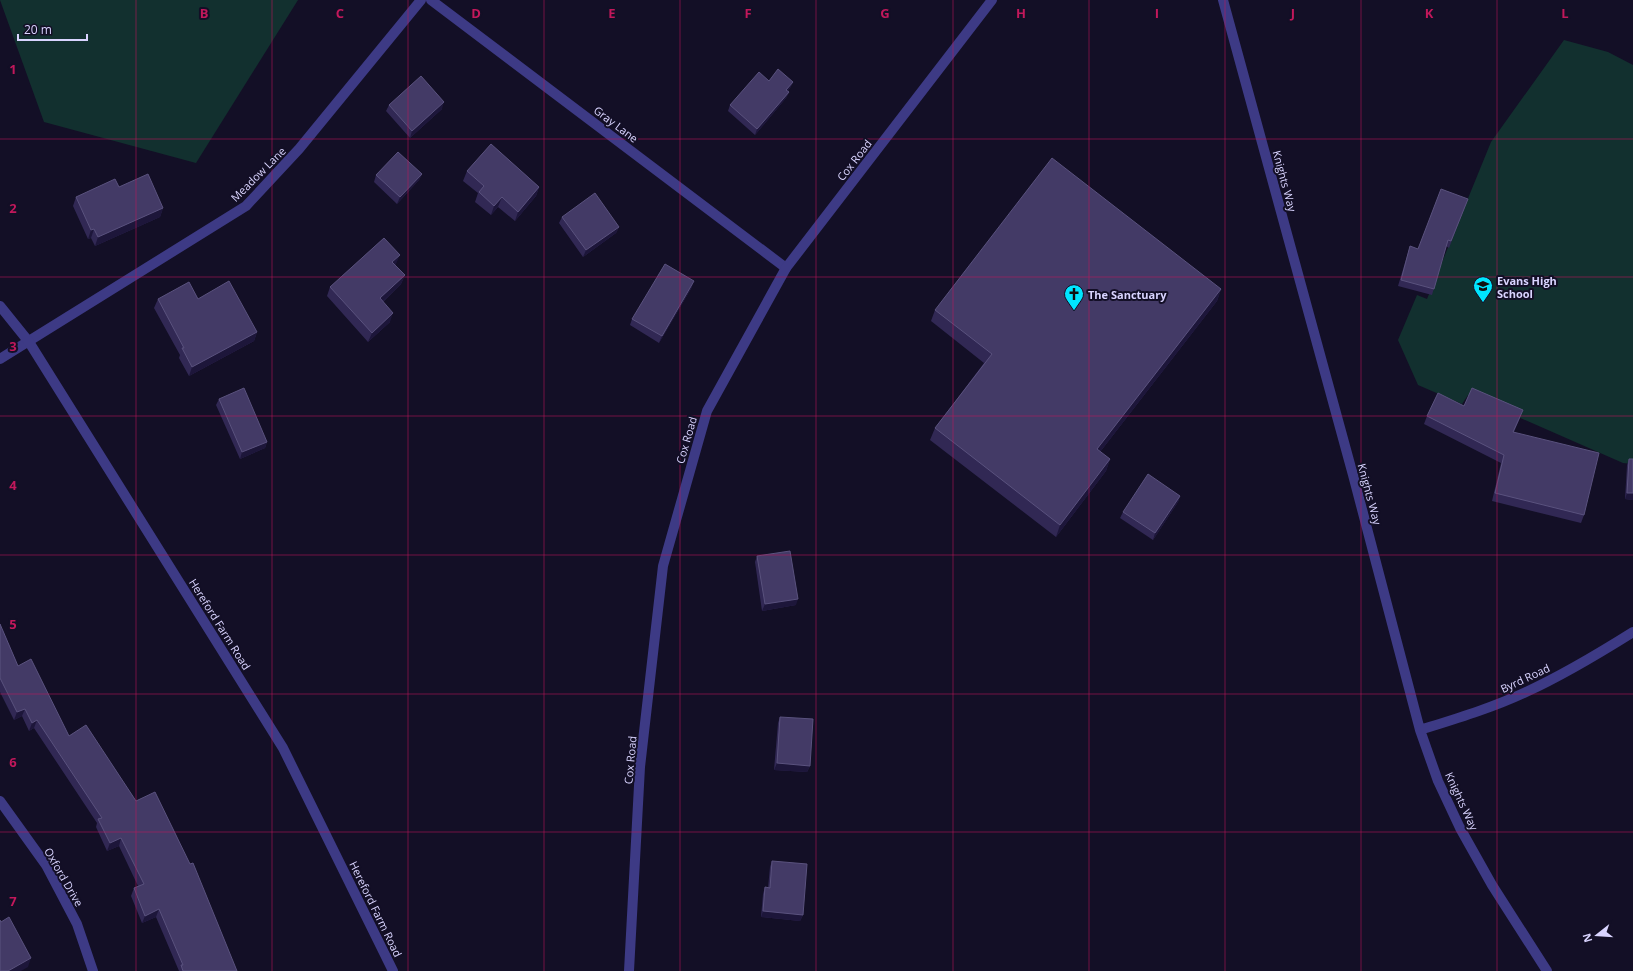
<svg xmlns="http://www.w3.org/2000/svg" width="1633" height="971" viewBox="0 0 1633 971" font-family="'Open Sans',sans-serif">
<rect width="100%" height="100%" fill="#130f26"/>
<path fill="#12302f" d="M 0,0 L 298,0 L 196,163 L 44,122 Z
M 1564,40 L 1608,52 L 1633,65 L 1633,464 L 1623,463 L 1468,395 L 1462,404 L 1418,385 L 1398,340 L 1417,295 L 1427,299 L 1491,142 Z"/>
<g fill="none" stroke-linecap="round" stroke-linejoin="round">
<path stroke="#3d3a85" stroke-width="10" d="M 431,0 L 786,268
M 1223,0 L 1353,475 L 1420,730 L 1438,781 L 1460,828 L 1492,885 L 1547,971
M 0,359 L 246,206 L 299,149 L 421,0
M 1420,730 C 1455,719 1492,708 1526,692 C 1563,675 1598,654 1633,632
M 0,801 L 46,865 L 77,924 L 93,971"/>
<path stroke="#3d3a85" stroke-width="10" d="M 0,306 L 29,342 L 283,748 L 393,971
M 629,971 L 640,767 L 663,566 L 707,411 L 786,268 L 992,0"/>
</g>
<path fill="#312854" d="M 769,81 L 793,82 L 790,88 L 788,91 L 789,92 L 786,98 L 755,135 L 728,111 L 730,105 Z
M 389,105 L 442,109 L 410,138 L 386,111 Z
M 467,171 L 539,187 L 536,196 L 515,221 L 498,207 L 491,215 L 475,202 L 478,193 L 463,181 Z
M 422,174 L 419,180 L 397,204 L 374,182 L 376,175 Z
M 119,187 L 163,208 L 160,217 L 95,246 L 91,238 L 88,239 L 73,206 L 76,197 Z
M 1468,199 L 1449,248 L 1446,246 L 1432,295 L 1398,286 L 1410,246 L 1418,249 Z
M 562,217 L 619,227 L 616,233 L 583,257 L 559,223 Z
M 396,264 L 395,265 L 405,275 L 401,284 L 383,302 L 390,322 L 368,342 L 327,296 L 330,287 Z
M 692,287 L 659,343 L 630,325 L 632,319 Z
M 1221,289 L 1217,301 L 1100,452 L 1110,459 L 1106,471 L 1056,537 L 930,440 L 935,428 L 984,363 L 931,321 L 935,310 Z
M 158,299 L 198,299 L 257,332 L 254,341 L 189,376 L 179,358 L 180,355 L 154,308 Z
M 219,399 L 267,442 L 265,448 L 240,459 L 216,405 Z
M 1464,406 L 1520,418 L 1514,432 L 1584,515 L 1581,523 L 1492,501 L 1501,463 L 1424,424 L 1427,416 Z
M 1629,459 L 1633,500 L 1625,499 L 1627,465 Z
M 1180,496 L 1178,502 L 1153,540 L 1120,518 L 1123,512 Z
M 757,556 L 796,605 L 762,611 L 755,562 Z
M 0,624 L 18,666 L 69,736 L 237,971 L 179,971 L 156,917 L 142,923 L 131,896 L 134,888 L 138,886 L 119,846 L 107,851 L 96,827 L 97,823 L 34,728 L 29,731 L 22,716 L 14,720 L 0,692 Z
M 780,717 L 810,766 L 807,772 L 774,770 L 778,723 Z
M 772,861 L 803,915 L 800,921 L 761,917 L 763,894 L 765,887 L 768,888 L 770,867 Z"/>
<path fill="#1d163a" d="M 793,82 L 790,88 L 784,96 L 786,90 Z
M 789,92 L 786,98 L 755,135 L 757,129 Z
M 444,102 L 442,109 L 410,138 L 412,131 Z
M 422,174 L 419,180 L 397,204 L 400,197 Z
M 539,187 L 536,196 L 515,221 L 518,212 Z
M 502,197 L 498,207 L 491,215 L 494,206 Z
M 163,208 L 160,217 L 95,246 L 98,237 Z
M 619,227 L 616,233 L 583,257 L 586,250 Z
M 94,229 L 91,238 L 88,239 L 91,230 Z
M 400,255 L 396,264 L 389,271 L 392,262 Z
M 405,275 L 401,284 L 377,307 L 380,298 Z
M 694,281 L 692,287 L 659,343 L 662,336 Z
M 1221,289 L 1217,301 L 1093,461 L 1097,449 Z
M 393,313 L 390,322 L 368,342 L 372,333 Z
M 257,332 L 254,341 L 189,376 L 192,367 Z
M 267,442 L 265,448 L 240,459 L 242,452 Z
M 1110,459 L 1106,471 L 1056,537 L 1060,525 Z
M 1627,493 L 1633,493 L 1633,500 L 1625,499 Z
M 1180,496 L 1178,502 L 1153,540 L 1155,533 Z
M 798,599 L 796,605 L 762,611 L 765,604 Z
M 25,709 L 22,716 L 14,720 L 17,712 Z
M 37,720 L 34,728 L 29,731 L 32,723 Z
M 777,763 L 810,766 L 807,772 L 774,770 Z
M 121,838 L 119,846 L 107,851 L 110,843 Z
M 159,909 L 156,917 L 142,923 L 145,916 Z
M 763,911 L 803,915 L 800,921 L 761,917 Z
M 31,958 L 28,967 L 21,971 L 8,971 Z"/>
<path fill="#433a66" stroke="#5a527e" d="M 778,69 L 793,82 L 786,90 L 789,92 L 757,129 L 730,105 L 759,72 L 769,81 Z
M 421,76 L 444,102 L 412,131 L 389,105 Z
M 491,144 L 539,187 L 518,212 L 502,197 L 494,206 L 479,192 L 484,186 L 467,171 Z
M 398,152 L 422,174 L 400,197 L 376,175 Z
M 1052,158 L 1221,289 L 1097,449 L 1110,459 L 1060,525 L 935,428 L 992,354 L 935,310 Z
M 148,174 L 163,208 L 98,237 L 94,229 L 91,230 L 76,197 L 115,179 L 119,187 Z
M 1441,189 L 1468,199 L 1451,241 L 1448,240 L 1434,289 L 1401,280 L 1410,246 L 1418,249 Z
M 595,193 L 619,227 L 586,250 L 562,217 Z
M 384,238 L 400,255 L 392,262 L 405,275 L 380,298 L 393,313 L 372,333 L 330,287 Z
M 665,264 L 694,281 L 662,336 L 632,319 Z
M 229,281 L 257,332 L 192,367 L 182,348 L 184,348 L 158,299 L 189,282 L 198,299 Z
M 244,388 L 267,442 L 242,452 L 219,399 Z
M 1472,388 L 1523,410 L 1513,432 L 1599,453 L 1584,515 L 1495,493 L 1504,455 L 1427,416 L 1438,393 L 1464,406 Z
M 1629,459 L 1633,459 L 1633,493 L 1627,493 Z
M 1148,474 L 1180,496 L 1155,533 L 1123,512 Z
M 790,551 L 798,599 L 765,604 L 757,556 Z
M 0,624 L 18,666 L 31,659 L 69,736 L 86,725 L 136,801 L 155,792 L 190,864 L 193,863 L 237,971 L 183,971 L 181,965 L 183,965 L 159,909 L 145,916 L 134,888 L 144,884 L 121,838 L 110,843 L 98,819 L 102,818 L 37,720 L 32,723 L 25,709 L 17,712 L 0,678 Z
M 780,717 L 813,719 L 810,766 L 777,763 Z
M 772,861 L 807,864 L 803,915 L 763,911 L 765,887 L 770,888 Z
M 9,917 L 31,958 L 8,971 L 0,971 L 0,920 L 1,922 Z"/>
<path fill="none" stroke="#c2185b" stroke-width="1" stroke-opacity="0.55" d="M 136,0 L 136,971M 272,0 L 272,971M 408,0 L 408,971M 544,0 L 544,971M 680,0 L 680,971M 816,0 L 816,971M 953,0 L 953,971M 1089,0 L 1089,971M 1225,0 L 1225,971M 1361,0 L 1361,971M 1497,0 L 1497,971M 0,139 L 1633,139M 0,277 L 1633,277M 0,416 L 1633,416M 0,555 L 1633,555M 0,694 L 1633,694M 0,832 L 1633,832"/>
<defs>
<g id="school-pin" transform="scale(1)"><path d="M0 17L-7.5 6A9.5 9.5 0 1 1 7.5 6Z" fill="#00e5ff" stroke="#130f26"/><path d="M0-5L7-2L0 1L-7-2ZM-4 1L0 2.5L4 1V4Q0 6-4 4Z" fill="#111"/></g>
<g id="church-pin" transform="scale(1)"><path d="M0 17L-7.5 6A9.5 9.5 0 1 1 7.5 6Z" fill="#00e5ff" stroke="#130f26"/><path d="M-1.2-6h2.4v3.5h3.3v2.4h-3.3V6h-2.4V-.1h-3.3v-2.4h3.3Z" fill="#111"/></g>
</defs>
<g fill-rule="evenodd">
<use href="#school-pin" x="1483" y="286"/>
<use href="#church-pin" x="1074" y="294"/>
</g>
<g text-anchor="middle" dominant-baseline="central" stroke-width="4" stroke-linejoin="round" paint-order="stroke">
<g font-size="11" fill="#d9d4ff" stroke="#130f26">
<text transform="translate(616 124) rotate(37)">Gray Lane</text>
<text transform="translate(854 160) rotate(-52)">Cox Road</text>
<text transform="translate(258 174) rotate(-45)">Meadow Lane</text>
<text transform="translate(1285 181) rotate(75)">Knights Way</text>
<text transform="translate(686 440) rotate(-74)">Cox Road</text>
<text transform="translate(1370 494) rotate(75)">Knights Way</text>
<text transform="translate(220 624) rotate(58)">Hereford Farm Road</text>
<text transform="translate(1525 678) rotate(-25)">Byrd Road</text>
<text transform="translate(630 760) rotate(-85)">Cox Road</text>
<text transform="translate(1462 801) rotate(65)">Knights Way</text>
<text transform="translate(64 877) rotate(60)">Oxford Drive</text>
<text transform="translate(376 909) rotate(64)">Hereford Farm Road</text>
</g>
<g font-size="11" font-weight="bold" fill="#d9d4ff" stroke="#130f26" text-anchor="start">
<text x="1497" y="280">Evans High<tspan x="1497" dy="13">School</tspan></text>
<text x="1088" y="294">The Sanctuary</text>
</g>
</g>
<g font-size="13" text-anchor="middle" font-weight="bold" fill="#c2185b" stroke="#130f26" stroke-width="4" stroke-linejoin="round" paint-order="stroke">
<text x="204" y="18">B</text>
<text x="340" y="18">C</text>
<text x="476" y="18">D</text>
<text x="612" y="18">E</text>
<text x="748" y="18">F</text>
<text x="885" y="18">G</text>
<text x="1021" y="18">H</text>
<text x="1157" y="18">I</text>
<text x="1293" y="18">J</text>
<text x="1429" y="18">K</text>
<text x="1565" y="18">L</text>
<text x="13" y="74">1</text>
<text x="13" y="213">2</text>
<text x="13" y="351">3</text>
<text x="13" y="490">4</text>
<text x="13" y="629">5</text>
<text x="13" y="767">6</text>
<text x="13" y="906">7</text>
</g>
<g transform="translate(1597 935) rotate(253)" stroke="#130f26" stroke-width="3" paint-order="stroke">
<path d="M0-3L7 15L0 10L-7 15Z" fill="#d9d4ff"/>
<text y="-6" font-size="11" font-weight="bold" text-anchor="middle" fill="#d9d4ff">N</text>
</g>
<path d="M18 34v6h69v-6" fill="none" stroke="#d9d4ff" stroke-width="2"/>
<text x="24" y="34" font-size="12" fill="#d9d4ff" stroke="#130f26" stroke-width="3" paint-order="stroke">20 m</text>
</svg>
